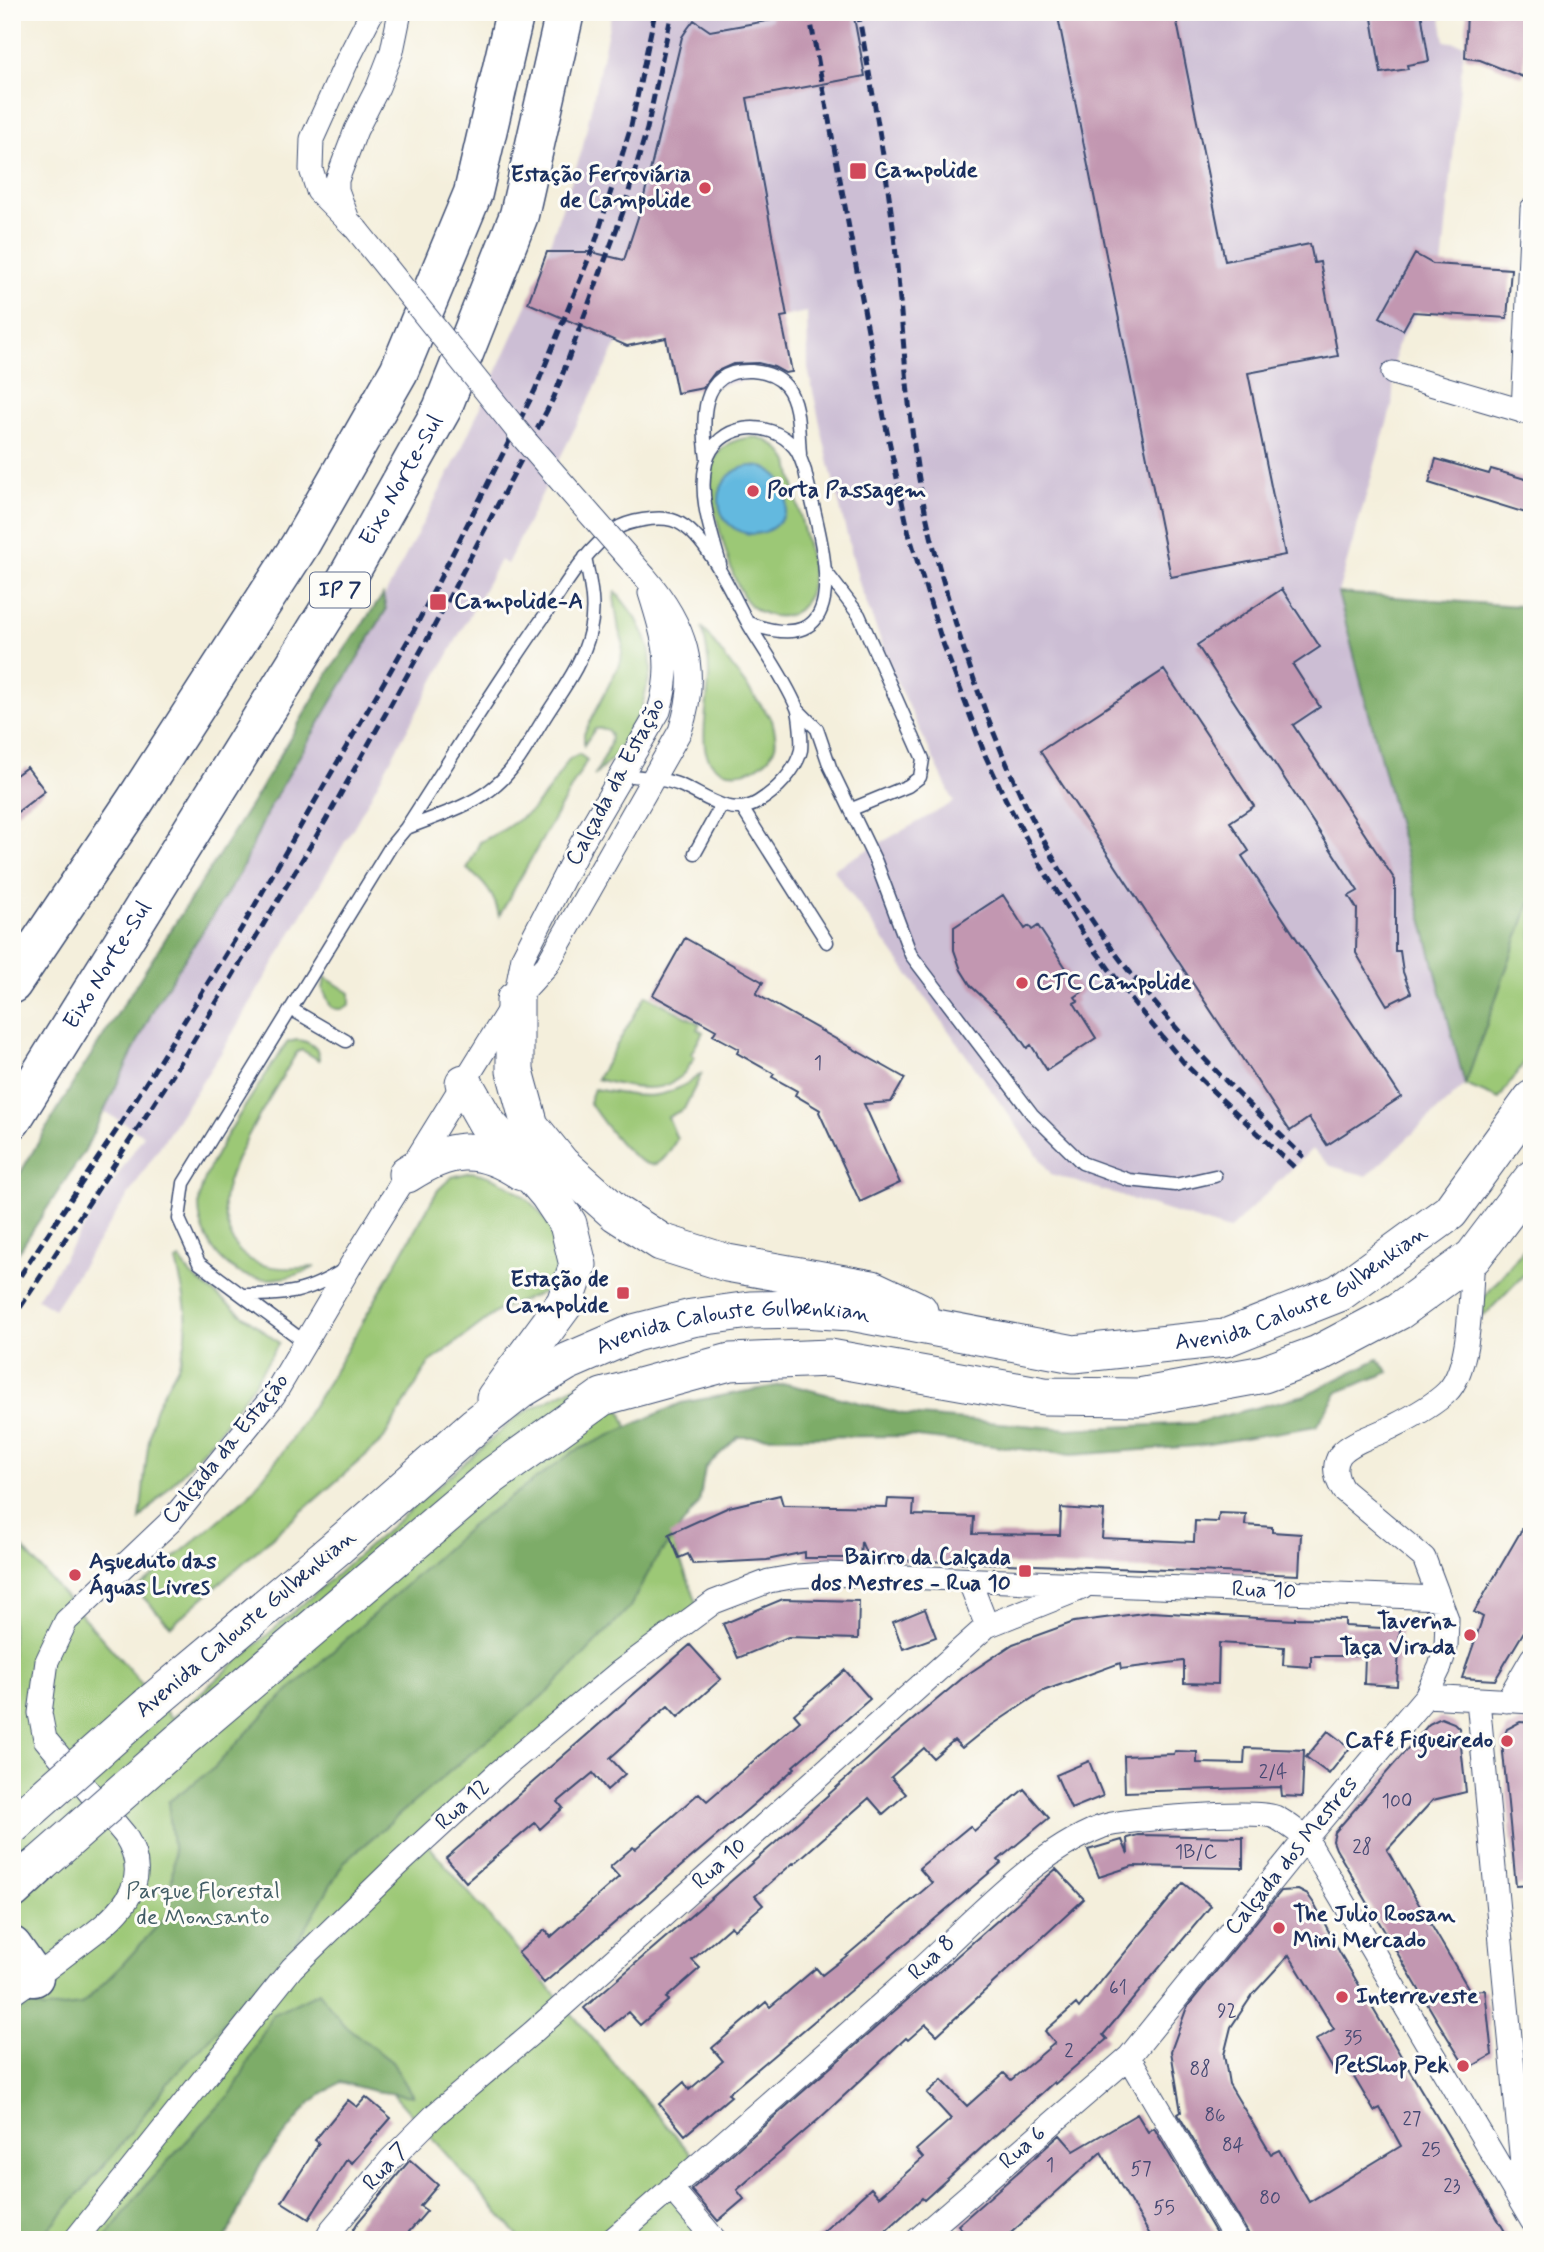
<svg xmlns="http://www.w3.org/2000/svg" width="1544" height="2252" viewBox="0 0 1544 2252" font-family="Mynerve,sans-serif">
<rect width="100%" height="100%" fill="#fdfcf7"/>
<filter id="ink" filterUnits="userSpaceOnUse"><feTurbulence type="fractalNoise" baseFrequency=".0143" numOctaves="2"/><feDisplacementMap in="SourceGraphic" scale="14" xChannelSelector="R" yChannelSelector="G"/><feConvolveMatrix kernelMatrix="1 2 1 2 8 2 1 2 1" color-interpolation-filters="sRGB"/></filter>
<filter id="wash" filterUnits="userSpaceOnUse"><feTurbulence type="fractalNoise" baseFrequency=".00686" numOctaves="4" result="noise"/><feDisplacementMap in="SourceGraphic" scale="28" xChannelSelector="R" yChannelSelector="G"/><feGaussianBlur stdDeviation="1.57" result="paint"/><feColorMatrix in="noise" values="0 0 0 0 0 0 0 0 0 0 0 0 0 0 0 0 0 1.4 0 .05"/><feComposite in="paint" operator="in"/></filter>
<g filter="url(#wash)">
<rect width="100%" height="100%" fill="#f4efdc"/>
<path fill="#ccbed4" d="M 612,12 L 1440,12 L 1445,41 L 1464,44 L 1442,268 L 1396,347 L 1392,406 L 1338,593 L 1465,1085 L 1367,1176 L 1331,1166 L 1312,1149 L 1229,1230 L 1051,1174 L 833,869 L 954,802 L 895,678 L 860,586 L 829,464 L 808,369 L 807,312 L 781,317 L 792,372 L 677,393 L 666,339 L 627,346 L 618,342 L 507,564 L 500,560 L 356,823 L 221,1053 L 54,1309 L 37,1299 L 144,1135 L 91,1104 L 374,616 L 458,456 L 528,303 L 547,252 L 582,150 Z"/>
<path fill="#9cc876" stroke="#5c7c6a" stroke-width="2" fill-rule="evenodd" d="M 757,437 C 772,442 781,448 789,462 C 794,487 799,511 805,536 C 807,547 812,560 812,572 C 812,597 801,620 773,616 C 764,614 755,611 749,604 C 734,585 728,558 721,535 C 710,495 694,439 757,437 ZM 765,468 C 785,480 792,500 780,520 Z
M 616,592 L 636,618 L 645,636 L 650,652 L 651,670 L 641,710 L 614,757 L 594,776 C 600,764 628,724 595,729 L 584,745 L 584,734 L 621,661 L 623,642 L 619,631 L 614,597 Z
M 702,627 L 772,720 C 774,728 777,737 775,746 C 767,773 719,785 707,755 C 700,739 709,695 709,675 C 709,658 706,643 702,627 Z
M 579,754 L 587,760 L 499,916 C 495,895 484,882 467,869 L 480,842 L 503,830 L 531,811 L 549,790 L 569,759 Z
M 1532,897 L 1532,1051 L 1499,1099 L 1465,1085 Z
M 325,977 L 350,993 L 350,1004 C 344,1010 338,1011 331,1007 L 323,989 Z
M 646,995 L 700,1024 L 697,1029 L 703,1032 L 691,1054 L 695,1057 C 689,1066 683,1077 673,1082 C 654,1094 617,1085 597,1079 Z
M 297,1040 C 308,1041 320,1047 319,1060 L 302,1050 L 297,1052 C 276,1089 227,1161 224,1201 C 223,1214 227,1225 231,1237 C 244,1271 285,1270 315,1267 C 294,1279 259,1284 238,1272 C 212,1258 195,1224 200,1195 C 207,1157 259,1087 281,1051 L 288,1042 Z
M 702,1073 L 684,1109 L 668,1117 L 677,1139 C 671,1148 666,1160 656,1164 C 636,1171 599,1117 589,1102 L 594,1089 C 641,1097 663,1104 702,1073 Z
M 471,1172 C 507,1177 543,1206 557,1241 C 563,1257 557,1274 552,1289 L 499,1310 L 429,1363 L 382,1441 L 171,1626 L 136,1590 L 248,1496 L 285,1449 L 329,1381 L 438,1190 L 452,1177 Z
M 1532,1239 L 1532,1266 L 1484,1316 L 1481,1301 Z
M 180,1259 L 191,1275 L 279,1343 L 253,1385 L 215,1437 L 140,1519 C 144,1486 146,1450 153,1417 C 157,1400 169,1383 177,1368 C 194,1333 185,1297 176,1261 Z
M 605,1371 L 699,1608 L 425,1841 L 696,2160 L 666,2189 L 711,2240 L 522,2240 L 341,2035 L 199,2240 L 12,2240 L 12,1536 L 172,1718 L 519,1415 Z"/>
<path fill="#7dac67" stroke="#4c6e62" stroke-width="2" d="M 1338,593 L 1532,607 L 1532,757 L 1521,789 L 1532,804 L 1532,897 L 1465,1085 Z
M 383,595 L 386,610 L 270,806 L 240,873 L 156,1004 L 85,1150 L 12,1262 L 12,1187 L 74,1082 L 252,803 L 329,672 Z
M 1378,1359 L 1389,1372 L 1338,1392 L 1316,1426 L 1197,1446 L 1071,1455 L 909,1436 L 738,1437 L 705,1468 L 699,1503 L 654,1562 L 630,1607 L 549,1691 L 463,1760 L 344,1862 L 291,1953 L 172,2078 L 114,2154 L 39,2240 L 12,2240 L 12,1996 L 44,2009 L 81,2005 L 121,1966 L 169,1913 L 174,1855 L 168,1802 L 214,1768 L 270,1708 L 471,1526 L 573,1452 L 681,1403 L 787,1384 L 907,1415 L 1068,1429 L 1196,1423 L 1305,1395 Z
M 319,1992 L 343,2024 L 392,2062 L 413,2096 L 374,2091 L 340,2082 L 310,2103 L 259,2167 L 225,2240 L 104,2240 L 145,2186 L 234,2090 L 272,2015 Z"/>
<path fill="#63b9df" stroke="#3f749e" stroke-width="2" d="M719 500a34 34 0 1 1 68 0a34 34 0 1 1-68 0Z"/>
<g id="blocks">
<path fill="#c297b1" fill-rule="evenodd" d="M 771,12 L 853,12 L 865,76 L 747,98 L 787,316 L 781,317 L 792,372 L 785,373 L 774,367 L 758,363 L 733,364 L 715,372 L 703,388 L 677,393 L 666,338 L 627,346 L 528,303 L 547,252 L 591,252 L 624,260 L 642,205 L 682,37 L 688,28 L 694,20 L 710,31 L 772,20 Z
M 1057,12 L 1175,12 L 1225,261 L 1310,244 L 1314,263 L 1320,262 L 1338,356 L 1248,373 L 1285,555 L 1171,577 Z
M 1371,12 L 1421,12 L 1429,61 L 1407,65 L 1408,69 L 1381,73 Z
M 1467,12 L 1528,12 L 1523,77 L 1480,60 L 1465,58 Z
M 1415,254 L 1433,264 L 1511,269 L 1507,318 L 1413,312 L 1403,330 L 1380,317 Z
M 1436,459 L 1489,474 L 1491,469 L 1532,481 L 1532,515 L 1429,483 Z
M 1282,589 L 1320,647 L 1293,665 L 1320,707 L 1293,725 L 1395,880 L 1395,951 L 1400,951 L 1403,972 L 1411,993 L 1387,1005 L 1356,953 L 1357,909 L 1349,896 L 1358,891 L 1197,645 Z
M 1164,670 L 1254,806 L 1230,822 L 1249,851 L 1242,856 L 1401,1097 L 1327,1145 L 1309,1118 L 1290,1131 L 1040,751 Z
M 27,767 L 45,791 L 12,816 L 12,778 Z
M 1003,895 L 1025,929 L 1029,926 L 1032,930 L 1038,926 L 1082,992 L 1075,997 L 1078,1001 L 1074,1003 L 1096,1038 L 1047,1070 L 1031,1045 L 1027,1048 L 1007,1020 L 971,986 L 961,970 L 954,950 L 954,927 Z
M 685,938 L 763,982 L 756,994 L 905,1078 L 891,1102 L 864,1104 L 900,1183 L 860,1202 L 819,1112 L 820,1110 L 795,1095 L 797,1091 L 772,1077 L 774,1074 L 737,1053 L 739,1049 L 713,1035 L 716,1030 L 653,995 Z
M 780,1495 L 783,1505 L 887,1507 L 888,1499 L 914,1500 L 913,1515 L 974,1517 L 973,1534 L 1060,1535 L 1061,1508 L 1104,1511 L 1102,1538 L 1194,1542 L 1195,1521 L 1218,1522 L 1219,1513 L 1246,1514 L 1245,1525 L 1272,1527 L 1272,1532 L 1301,1534 L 1299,1575 L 871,1559 L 868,1558 L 861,1541 L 860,1558 L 805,1558 L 805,1552 L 767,1560 L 693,1564 L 688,1554 L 679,1558 L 669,1534 L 729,1507 Z
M 1532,1512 L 1532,1618 L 1495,1680 L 1462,1678 L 1483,1617 L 1474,1612 Z
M 783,1599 L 859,1601 L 858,1639 L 788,1637 L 738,1658 L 723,1624 Z
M 925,1609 L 936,1637 L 903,1649 L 893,1622 Z
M 1151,1612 L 1295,1620 L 1295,1618 L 1345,1619 L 1345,1626 L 1400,1629 L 1397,1686 L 1364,1684 L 1365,1656 L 1311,1656 L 1311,1667 L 1283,1665 L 1284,1647 L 1219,1643 L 1218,1684 L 1184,1683 L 1184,1661 L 1121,1669 L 1120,1663 L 1043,1691 L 983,1731 L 962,1748 L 954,1740 L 933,1758 L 924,1748 L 891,1777 L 906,1794 L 883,1814 L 869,1798 L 794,1864 L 793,1863 L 755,1896 L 763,1905 L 734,1930 L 731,1926 L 692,1960 L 700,1968 L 666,1998 L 669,2000 L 640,2025 L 628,2012 L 605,2031 L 584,2008 L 775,1843 L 890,1739 L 965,1676 L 1013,1644 L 1074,1622 Z
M 690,1645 L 721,1679 L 678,1717 L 668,1706 L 610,1758 L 625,1774 L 607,1790 L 593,1773 L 558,1802 L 563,1808 L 540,1829 L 535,1823 L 466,1882 L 446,1858 Z
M 845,1670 L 870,1699 L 793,1766 L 795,1768 L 754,1804 L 544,1983 L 518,1953 L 545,1930 L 551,1937 L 619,1877 L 610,1867 L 633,1847 L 635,1849 L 699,1793 L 707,1801 L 800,1721 L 794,1714 Z
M 1441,1718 L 1454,1723 L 1459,1728 L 1466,1792 L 1433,1800 L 1387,1850 L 1470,1991 L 1485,1990 L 1492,2055 L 1469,2068 L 1467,2065 L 1465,2066 L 1438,2022 L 1336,1849 L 1333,1841 L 1335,1832 L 1429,1724 Z
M 1520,1722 L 1532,1723 L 1532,1885 L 1516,1886 L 1502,1742 L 1507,1729 Z
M 1328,1731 L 1350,1748 L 1329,1774 L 1306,1757 Z
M 1245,1748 L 1304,1750 L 1302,1797 L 1282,1796 L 1281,1787 L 1125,1792 L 1124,1756 L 1174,1754 L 1175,1751 L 1197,1752 L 1197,1763 L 1244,1764 Z
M 1089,1761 L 1103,1796 L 1071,1809 L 1056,1775 Z
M 1024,1789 L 1049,1818 L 998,1860 L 1001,1863 L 728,2094 L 731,2096 L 685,2135 L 659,2104 L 684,2082 L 689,2090 L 723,2061 L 712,2048 L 766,2002 L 770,2007 L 816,1968 L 822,1975 L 845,1957 L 932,1883 L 919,1868 L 970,1826 L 974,1831 Z
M 1138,1835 L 1243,1837 L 1243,1868 L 1133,1866 L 1099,1877 L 1088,1850 L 1122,1840 L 1128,1854 L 1127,1838 Z
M 1056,1869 L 1084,1899 L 937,2035 L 926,2024 L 908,2040 L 906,2038 L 819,2119 L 737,2190 L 744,2199 L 718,2221 L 691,2190 Z
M 1183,1883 L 1211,1906 L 1103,2035 L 1107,2039 L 1055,2084 L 1054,2082 L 924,2200 L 922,2198 L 876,2240 L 814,2240 L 871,2188 L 879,2197 L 923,2158 L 916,2150 L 951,2119 L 927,2093 L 942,2080 L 967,2106 L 1004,2073 L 1011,2080 L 1055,2043 L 1045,2031 L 1076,2004 L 1079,2008 Z
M 1298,1890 L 1308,1895 L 1315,1905 L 1340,1953 L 1510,2240 L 1250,2240 L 1248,2233 L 1178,2114 L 1181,2112 L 1171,2051 L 1187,2007 L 1281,1891 ZM 1289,1955 L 1334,2029 L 1316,2040 L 1333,2069 L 1345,2062 L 1374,2111 L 1380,2108 L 1401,2146 L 1309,2202 L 1279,2150 L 1271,2154 L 1229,2084 L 1224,2055 L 1231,2027 L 1253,1994 Z
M 366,2097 L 391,2118 L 352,2163 L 347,2159 L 309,2219 L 282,2202 L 319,2143 L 315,2140 L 348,2100 L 357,2107 Z
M 1137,2114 L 1148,2132 L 1154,2128 L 1220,2240 L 1153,2240 L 1101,2152 L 1003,2240 L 971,2240 L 958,2225 L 1060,2135 L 1074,2151 Z
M 410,2160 L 438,2185 L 420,2206 L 427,2211 L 402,2240 L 347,2240 L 358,2222 Z"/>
</g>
</g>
<g filter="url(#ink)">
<use href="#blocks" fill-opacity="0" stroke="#3c4c71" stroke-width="2"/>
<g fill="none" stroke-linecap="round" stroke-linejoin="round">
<g stroke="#3c4c71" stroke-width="15">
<path id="service" d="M 707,459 C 702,422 698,368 752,371 C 765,372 778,376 786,386 C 800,403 798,433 800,454
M 720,564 C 711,532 698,496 706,463 C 716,423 769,417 794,447 C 800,454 802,463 805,471 C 817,530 866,666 748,623
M 826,572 L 859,615 L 923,759 L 920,777 L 908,786 L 852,809
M 799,711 L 817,729 L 830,767 L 876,862 L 911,955 L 1032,1114 L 1082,1163 L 1129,1180 L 1175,1185 L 1215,1176
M 742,808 L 827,942
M 407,828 C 434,817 466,808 490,790 C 515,772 529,742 545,717 C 562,690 583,663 590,631 C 596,606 590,582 585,557
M 695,853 L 721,806
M 291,1009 L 346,1041
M 243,1295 C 288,1295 305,1294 345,1269
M 306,1343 L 199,1263 L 179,1219 L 184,1183 L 391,846 L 406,828 C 452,757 496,684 545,615 C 565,585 585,550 616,529 C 628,521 657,516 672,520 C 705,529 733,597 749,625 C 765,652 785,679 797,708 C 800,715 802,742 801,750 C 796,771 776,791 758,802 C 731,819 704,795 680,785 C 662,778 641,777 622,775"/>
</g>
<g stroke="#3c4c71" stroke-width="25">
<path id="minor" d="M 347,217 L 337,190 L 337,180 L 356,130 L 378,87 L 392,51 L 400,12
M 356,229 L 318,191 L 311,169 L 312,139 L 348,59 L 372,12
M 1393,373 L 1532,414
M 1523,412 L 1532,209
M 515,999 L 523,957 L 580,846 L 659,711 C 673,666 664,637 650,593
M 987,1626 L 1082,1588
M 1426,1696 L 1532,1702
M 1478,1700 L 1526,2206
M 1507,1701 L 1532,1658
M 12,1994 C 33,1979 54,1964 74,1948 C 112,1920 158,1888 125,1835 L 45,1739 L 40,1713 L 47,1661 L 66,1621 L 170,1522 L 274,1395 L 351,1265 L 515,1000 L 547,965 L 680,731 C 701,670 686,625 645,577
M 671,2188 L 715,2240
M 75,2240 L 292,1968 L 398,1865 L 500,1771 L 618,1673 L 714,1602 L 769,1581 L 797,1576 L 826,1574 L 1439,1598
M 326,2240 L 332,2229 L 391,2159 L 437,2113 L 532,2033 L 987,1626 L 969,1580
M 612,2240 C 713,2152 815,2064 915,1974 C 970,1925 1032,1854 1101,1827 C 1123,1819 1255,1809 1275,1817 C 1286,1822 1296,1831 1306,1838 L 1532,2221
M 917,2240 L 1129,2057
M 1236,2240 L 1129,2057 L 1306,1838 L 1426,1696 L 1440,1667 L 1446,1646 L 1447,1619 L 1424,1558 L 1343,1490 C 1336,1479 1332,1467 1340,1455 C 1351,1441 1377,1435 1392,1427 C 1410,1418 1433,1406 1447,1392 C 1472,1368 1470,1291 1473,1257"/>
</g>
<g stroke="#3c4c71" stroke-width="39">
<g id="primary">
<path d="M 515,1000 L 515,1071 L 530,1126 L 561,1164 L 616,1213 L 661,1242 L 727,1263 L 872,1289 L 919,1311"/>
<path d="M 464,1083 L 486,1122 L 548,1194 L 568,1224 L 578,1265 L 565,1303 L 495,1398"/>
<path d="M 407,1174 C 449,1147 479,1143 522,1172"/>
<path id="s1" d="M 149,1705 L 335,1549 L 476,1425 L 522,1389 L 567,1362 L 634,1333 L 692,1318 L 750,1310 L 802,1309 L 851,1312 L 1074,1354 L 1225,1338 L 1339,1293 L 1450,1212 L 1532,1099"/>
<path d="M 180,1741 L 492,1476 L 602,1397 L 730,1362 L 830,1358 L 1044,1396 L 1139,1397 L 1264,1374 L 1318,1354 L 1399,1311 L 1473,1257 L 1532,1179"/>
</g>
</g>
<g stroke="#3c4c71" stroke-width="41">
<g id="trunk">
<path d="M 12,984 L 135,801 L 300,545 L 399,371 L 473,193 L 515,12"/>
<path id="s2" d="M 12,1120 L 333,603 L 442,409 L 519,215 L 565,12"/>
<path d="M 12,1890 L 37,1867"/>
<path d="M 12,1946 L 34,1977"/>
</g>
</g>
<use href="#service" stroke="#fff" stroke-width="12"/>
<use href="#minor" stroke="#fff" stroke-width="23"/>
<use href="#primary" stroke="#fff" stroke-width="37"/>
<use href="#trunk" stroke="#fff" stroke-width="38"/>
<path stroke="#1b2f5e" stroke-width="5" stroke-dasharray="10 5" stroke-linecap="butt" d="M 809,12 L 884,417 L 909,534 L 941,638 L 985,755 L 1005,798 L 1041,866 L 1082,932 L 1134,1003 L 1184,1063 L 1217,1095 L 1294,1167
M 858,12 C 871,83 884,154 893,226 C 902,308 905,391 918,473 C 926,523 940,572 955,621 C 983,714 1020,805 1071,888 C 1134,990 1217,1076 1304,1157
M 12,1288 L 118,1128 L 237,936 L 414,630 L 535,390 L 595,243 L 631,126 L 655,12
M 12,1320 L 176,1070 L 326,820 L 428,638 L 554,397 L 623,212 L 647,129 L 672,12"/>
<g stroke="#3c4c71" stroke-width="25" stroke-linecap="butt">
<path id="minor-bridge" d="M 356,229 L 524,439 L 645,577"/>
</g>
<g stroke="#3c4c71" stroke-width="39" stroke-linecap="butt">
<path id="primary-bridge" d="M 12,1826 L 149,1705
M 37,1867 L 180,1741"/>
</g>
<use href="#minor-bridge" stroke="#fff" stroke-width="23"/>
<use href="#primary-bridge" stroke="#fff" stroke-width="37"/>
</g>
</g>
<g fill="#d1495b" stroke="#fdfcf7" stroke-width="2.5">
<rect x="849" y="162" width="18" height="18" rx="3.5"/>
<circle cx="705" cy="188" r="7"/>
<circle cx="753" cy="491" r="7"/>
<rect x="429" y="593" width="18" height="18" rx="3.5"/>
<circle cx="1022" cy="983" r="7"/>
<rect x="616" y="1286" width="14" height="14" rx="3.5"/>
<rect x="1018" y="1564" width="14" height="14" rx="3.5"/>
<circle cx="75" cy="1575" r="7"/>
<circle cx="1470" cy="1635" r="7"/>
<circle cx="1507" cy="1741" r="7"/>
<circle cx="1279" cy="1928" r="7"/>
<circle cx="1342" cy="1997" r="7"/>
<circle cx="1463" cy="2066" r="7"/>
</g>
<g text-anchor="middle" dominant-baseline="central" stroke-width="6" stroke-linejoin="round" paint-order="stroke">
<g font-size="19" fill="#454973">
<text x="818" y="1063">1</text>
<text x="1273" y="1772">2/4</text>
<text x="1397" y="1801">100</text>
<text x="1362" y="1847">28</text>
<text x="1196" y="1852">1B/C</text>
<text x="1118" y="1988">61</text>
<text x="1227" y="2011">92</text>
<text x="1353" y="2038">35</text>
<text x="1069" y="2051">2</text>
<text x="1200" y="2069">88</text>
<text x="1215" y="2115">86</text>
<text x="1412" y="2119">27</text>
<text x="1233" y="2145">84</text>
<text x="1431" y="2150">25</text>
<text x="1050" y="2165">1</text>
<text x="1141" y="2169">57</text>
<text x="1452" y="2186">23</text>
<text x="1270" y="2198">80</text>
<text x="1164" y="2208">55</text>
</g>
<rect fill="#fdfcf7" stroke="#5f6c8c" stroke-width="2" x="310" y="572.5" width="60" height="35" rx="5"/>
<g font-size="21" font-weight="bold" fill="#1b2f5e">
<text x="340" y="590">IP 7</text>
</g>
<g font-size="23" font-weight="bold" fill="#1b2f5e" stroke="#fdfcf7" text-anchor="start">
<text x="874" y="171">Campolide</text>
<text x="691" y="175" text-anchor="end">Estação Ferroviária<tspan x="691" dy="26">de Campolide</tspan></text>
<text x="767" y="491">Porta Passagem</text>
<text x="454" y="602">Campolide-A</text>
<text x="1036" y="983">CTC Campolide</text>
<text x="609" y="1280" text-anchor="end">Estação de<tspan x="609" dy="26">Campolide</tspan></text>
<text x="1011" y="1558" text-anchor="end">Bairro da Calçada<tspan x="1011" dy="26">dos Mestres - Rua 10</tspan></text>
<text x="89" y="1562">Aqueduto das<tspan x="89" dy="26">Águas Livres</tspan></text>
<text x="1456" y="1622" text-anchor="end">Taverna<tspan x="1456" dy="26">Taça Virada</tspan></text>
<text x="1493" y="1741" text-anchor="end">Café Figueiredo</text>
<text x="1293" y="1915">The Julio Roosan<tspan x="1293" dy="26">Mini Mercado</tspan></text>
<text x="1356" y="1997">Interreveste</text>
<text x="1449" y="2066" text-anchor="end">PetShop Pek</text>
</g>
<g font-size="23" fill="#1b2f5e" stroke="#fdfcf7">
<text stroke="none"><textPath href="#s2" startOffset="749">Eixo Norte-Sul</textPath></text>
<text transform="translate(616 782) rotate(-62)">Calçada da Estação</text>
<text stroke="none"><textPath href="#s2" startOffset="182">Eixo Norte-Sul</textPath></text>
<text stroke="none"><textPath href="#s1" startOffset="1302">Avenida Calouste Gulbenkian</textPath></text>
<text stroke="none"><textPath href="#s1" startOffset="714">Avenida Calouste Gulbenkian</textPath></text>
<text transform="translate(226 1449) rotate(-51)">Calçada da Estação</text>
<text transform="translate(1264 1591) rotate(2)">Rua 10</text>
<text transform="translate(246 1624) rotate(-40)">Avenida Calouste Gulbenkian</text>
<text transform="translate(463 1805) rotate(-42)">Rua 12</text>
<text transform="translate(1292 1856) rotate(-51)">Calçada dos Mestres</text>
<text transform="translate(720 1864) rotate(-42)">Rua 10</text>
<text transform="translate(932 1958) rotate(-43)">Rua 8</text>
<text transform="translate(1023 2148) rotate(-41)">Rua 6</text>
<text transform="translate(386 2167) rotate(-48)">Rua 7</text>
</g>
<g font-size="23" fill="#425d65" stroke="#fdfcf7">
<text x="203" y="1892">Parque Florestal<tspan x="203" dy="26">de Monsanto</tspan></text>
</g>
</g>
<rect width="1544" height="2252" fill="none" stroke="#fdfcf7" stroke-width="42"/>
</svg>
